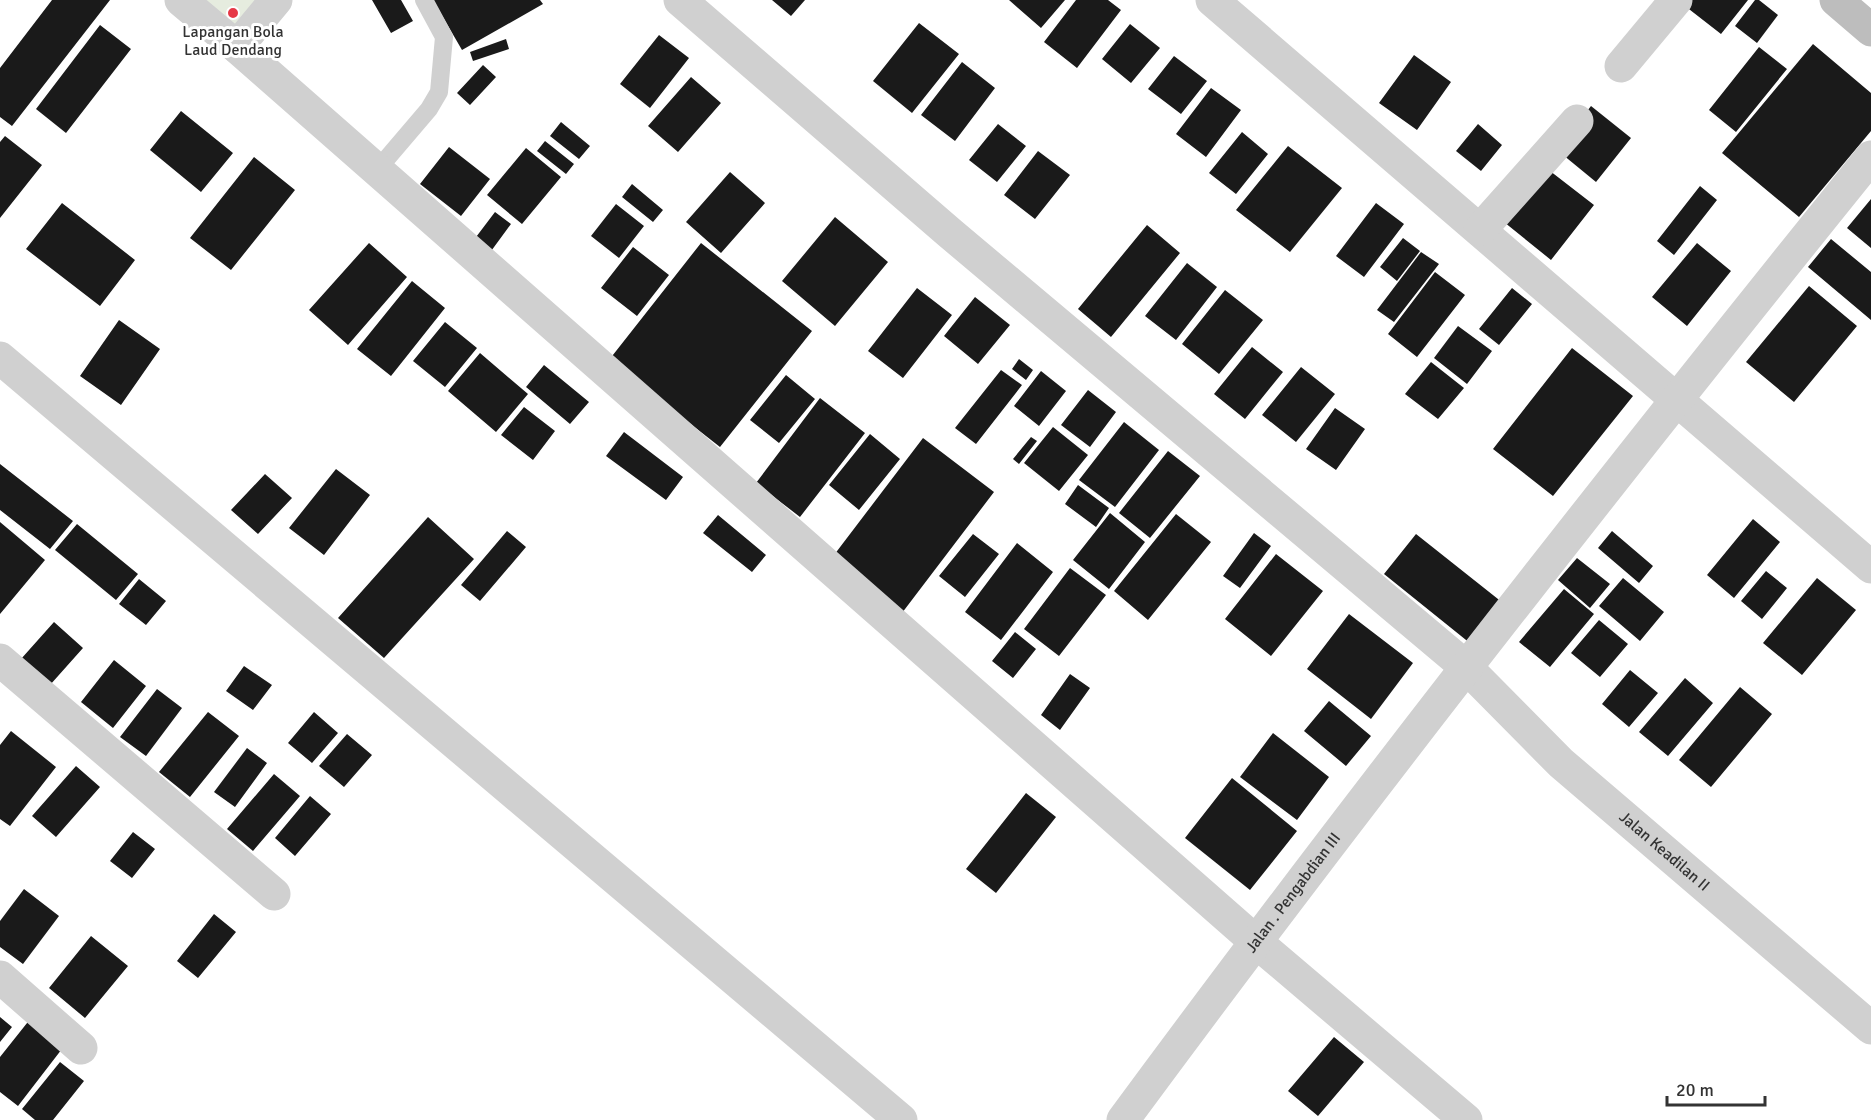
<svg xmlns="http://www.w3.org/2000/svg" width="1871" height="1120" viewBox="0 0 1871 1120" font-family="Signika,sans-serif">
<rect width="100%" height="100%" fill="#fff"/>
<path fill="#e6ecdf" d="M 203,0 L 257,0 L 235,26 Z"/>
<path fill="#1a1a1a" d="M 52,0 L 110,0 L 12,126 L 0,117 L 0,68 Z
M 372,0 L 401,0 L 413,21 L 391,33 Z
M 433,0 L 540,0 L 543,4 L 462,50 Z
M 772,0 L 805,0 L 791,16 Z
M 1009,0 L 1065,0 L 1041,28 Z
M 1076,0 L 1108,0 L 1121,10 L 1077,68 L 1044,42 Z
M 1689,0 L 1748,0 L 1721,34 L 1685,6 Z
M 1755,0 L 1759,0 L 1778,15 L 1757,43 L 1735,26 Z
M 919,23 L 959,54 L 912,113 L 873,81 Z
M 1130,24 L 1160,48 L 1131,83 L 1102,59 Z
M 100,25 L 131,49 L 66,133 L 36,109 Z
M 659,35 L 689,58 L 650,108 L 620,84 Z
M 506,39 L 509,49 L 473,61 L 470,52 Z
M 1813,44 L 1871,93 L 1871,131 L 1799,217 L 1722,153 Z
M 1759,47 L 1787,69 L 1736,132 L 1709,110 Z
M 1414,55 L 1451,82 L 1417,130 L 1379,103 Z
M 1174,56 L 1207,81 L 1181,114 L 1148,89 Z
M 962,62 L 995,88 L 955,141 L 921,115 Z
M 483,65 L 496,77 L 470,105 L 457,93 Z
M 691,77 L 721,103 L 678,152 L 648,126 Z
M 1211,88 L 1241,110 L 1206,157 L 1176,134 Z
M 1591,106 L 1631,138 L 1596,182 L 1557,150 Z
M 181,111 L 233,153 L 201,192 L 150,150 Z
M 561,122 L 590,146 L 579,159 L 550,136 Z
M 998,124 L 1026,146 L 997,182 L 969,160 Z
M 1478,124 L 1502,145 L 1481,171 L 1456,151 Z
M 1242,132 L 1268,154 L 1236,194 L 1209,173 Z
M 5,136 L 42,165 L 0,218 L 0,142 Z
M 545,141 L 574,164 L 566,174 L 537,151 Z
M 1288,146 L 1342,188 L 1290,252 L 1236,210 Z
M 449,147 L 490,179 L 461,216 L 420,184 Z
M 526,148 L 561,177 L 522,224 L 487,195 Z
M 1038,151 L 1070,175 L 1035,219 L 1004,195 Z
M 254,157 L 295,190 L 231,270 L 190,238 Z
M 1541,164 L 1594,205 L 1551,260 L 1499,218 Z
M 730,172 L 765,203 L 721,253 L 686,222 Z
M 632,184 L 663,210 L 653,222 L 622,197 Z
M 1700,186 L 1717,200 L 1674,255 L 1657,241 Z
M 1871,199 L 1871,248 L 1847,228 Z
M 62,203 L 135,260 L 100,306 L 26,249 Z
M 1376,203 L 1404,224 L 1364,277 L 1336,256 Z
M 616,204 L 644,226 L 619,258 L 591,236 Z
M 495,212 L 511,224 L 486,258 L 470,245 Z
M 835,217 L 888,262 L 835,326 L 782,281 Z
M 1147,225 L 1180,253 L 1111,337 L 1078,309 Z
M 1403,238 L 1420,251 L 1397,281 L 1380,267 Z
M 1831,239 L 1871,272 L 1871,320 L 1808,267 Z
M 369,243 L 407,277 L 348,345 L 309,310 Z
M 701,243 L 812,331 L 720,447 L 609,360 Z
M 1697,243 L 1731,271 L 1687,326 L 1652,297 Z
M 633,247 L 669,275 L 637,316 L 601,288 Z
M 1421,252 L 1439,264 L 1394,322 L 1377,310 Z
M 1187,263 L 1217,287 L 1176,340 L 1145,316 Z
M 1435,272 L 1465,295 L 1417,357 L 1388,334 Z
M 412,281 L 445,308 L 391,376 L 357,349 Z
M 1809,286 L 1857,326 L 1794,402 L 1746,362 Z
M 917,288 L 952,315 L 903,378 L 868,351 Z
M 1512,288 L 1532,304 L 1499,345 L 1479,329 Z
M 1225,290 L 1263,320 L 1219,374 L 1182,344 Z
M 975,297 L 1010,325 L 978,364 L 944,336 Z
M 119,320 L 160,349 L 121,405 L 80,376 Z
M 445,322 L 477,348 L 445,387 L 413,361 Z
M 1458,326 L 1492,351 L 1467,384 L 1434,358 Z
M 1252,347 L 1283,372 L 1245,419 L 1214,394 Z
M 1572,348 L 1633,396 L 1553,496 L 1493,449 Z
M 480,353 L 528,394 L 496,432 L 448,391 Z
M 1019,359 L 1033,370 L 1026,380 L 1012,369 Z
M 1431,362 L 1464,388 L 1438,419 L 1405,394 Z
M 544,365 L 589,402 L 570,424 L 526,387 Z
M 1301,367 L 1335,394 L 1296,442 L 1262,415 Z
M 1001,370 L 1022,385 L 976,444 L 955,428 Z
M 1041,371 L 1066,391 L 1039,426 L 1014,406 Z
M 786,375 L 815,399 L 779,443 L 750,420 Z
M 1088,390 L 1116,412 L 1090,447 L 1061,425 Z
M 820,398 L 865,433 L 800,517 L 756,483 Z
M 524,407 L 555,431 L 533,460 L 501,435 Z
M 1335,408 L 1365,429 L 1336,470 L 1306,449 Z
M 1124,422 L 1159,450 L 1115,507 L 1079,480 Z
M 1053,427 L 1088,455 L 1059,491 L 1024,463 Z
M 624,432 L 683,477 L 666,500 L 606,456 Z
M 870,434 L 900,459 L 859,510 L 829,485 Z
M 1031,437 L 1037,441 L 1019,464 L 1013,459 Z
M 923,438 L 994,492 L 902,613 L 831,559 Z
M 1168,451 L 1200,476 L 1150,538 L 1119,513 Z
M 0,464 L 73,521 L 50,549 L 0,510 Z
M 336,469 L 370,495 L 324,555 L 289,528 Z
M 265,474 L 292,498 L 258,534 L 231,510 Z
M 1078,485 L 1109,508 L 1096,527 L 1065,504 Z
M 1110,513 L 1145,542 L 1109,589 L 1073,560 Z
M 1176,514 L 1211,542 L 1148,620 L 1114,591 Z
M 718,515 L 766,555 L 752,572 L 703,533 Z
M 428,517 L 474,559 L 384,658 L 338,618 Z
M 1753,519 L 1780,542 L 1734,598 L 1707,575 Z
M 0,522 L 45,560 L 0,614 Z
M 77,524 L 138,574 L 116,600 L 55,550 Z
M 507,531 L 526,547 L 480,601 L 461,585 Z
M 1612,531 L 1653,566 L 1639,583 L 1598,548 Z
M 1254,533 L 1271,546 L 1240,588 L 1223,576 Z
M 973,534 L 999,554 L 965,597 L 939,576 Z
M 1416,534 L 1503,603 L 1471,644 L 1384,574 Z
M 1017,543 L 1053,572 L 1001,640 L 965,612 Z
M 1276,554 L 1323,591 L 1271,656 L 1225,619 Z
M 1577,558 L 1610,584 L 1590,608 L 1558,580 Z
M 1070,568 L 1106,595 L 1059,656 L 1024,629 Z
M 1766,571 L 1787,588 L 1762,619 L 1741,601 Z
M 1623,578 L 1664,612 L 1640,641 L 1599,606 Z
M 1817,578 L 1856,610 L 1802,675 L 1763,643 Z
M 139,579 L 166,601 L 146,625 L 119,604 Z
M 1564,589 L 1594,614 L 1550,667 L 1519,642 Z
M 1349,614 L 1413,663 L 1371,719 L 1307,669 Z
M 1599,620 L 1628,644 L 1600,677 L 1571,653 Z
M 54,622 L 83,648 L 50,685 L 21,659 Z
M 1015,632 L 1036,649 L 1013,678 L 992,661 Z
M 114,660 L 146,686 L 113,728 L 81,702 Z
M 244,666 L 272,685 L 253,710 L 226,691 Z
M 1630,670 L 1658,693 L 1629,727 L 1602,704 Z
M 1070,674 L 1090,688 L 1060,730 L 1041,715 Z
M 1685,678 L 1713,703 L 1668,756 L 1639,732 Z
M 1740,687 L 1772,714 L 1711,787 L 1679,760 Z
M 157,689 L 182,708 L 146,756 L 120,737 Z
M 1329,701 L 1371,736 L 1346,766 L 1304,731 Z
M 208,712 L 239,736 L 190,797 L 159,772 Z
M 314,712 L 338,733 L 312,763 L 288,743 Z
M 11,731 L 56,767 L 10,826 L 0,819 L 0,745 Z
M 1273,733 L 1329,777 L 1297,820 L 1240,777 Z
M 347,734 L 372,755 L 344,787 L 319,766 Z
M 247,748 L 267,763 L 235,807 L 214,792 Z
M 76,766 L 100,787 L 56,837 L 32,816 Z
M 274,774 L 300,796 L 253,851 L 227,829 Z
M 1232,778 L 1297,831 L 1250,890 L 1185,838 Z
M 1026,793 L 1056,817 L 996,893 L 966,869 Z
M 310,796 L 331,814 L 295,856 L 275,838 Z
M 133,832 L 155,849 L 132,878 L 110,861 Z
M 24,889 L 59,916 L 23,964 L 0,947 L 0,921 Z
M 214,914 L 236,932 L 198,978 L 177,961 Z
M 91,936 L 128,966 L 85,1018 L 49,988 Z
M 0,1017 L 12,1027 L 0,1042 Z
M 31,1018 L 65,1045 L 18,1106 L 0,1092 L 0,1057 Z
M 1334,1037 L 1364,1062 L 1318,1116 L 1288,1091 Z
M 60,1062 L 84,1081 L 53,1120 L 35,1120 L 22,1109 Z"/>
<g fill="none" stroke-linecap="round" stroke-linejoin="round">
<path stroke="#d0d0d0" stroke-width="18" d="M 377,170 L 429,109 L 439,92 L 444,37 L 424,0"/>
<g stroke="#d0d0d0" stroke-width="33">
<path d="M 181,0 L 237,47 L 1255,941 L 1466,1120"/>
<path id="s1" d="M 680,0 L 951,234 L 1466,667 L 1561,763 L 1871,1028"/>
<path d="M 1212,0 L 1871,567"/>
<path d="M 237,47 L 276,0"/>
<path d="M 1621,66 L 1676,0"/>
<path d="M 1480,230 L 1577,121"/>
<path d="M 0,358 L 901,1120"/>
<path d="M 0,660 L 274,894"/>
<path d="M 0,977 L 81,1048"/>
<path id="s2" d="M 1123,1120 C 1364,793 1616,473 1871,157"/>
</g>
<path stroke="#bdbdbd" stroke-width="33" d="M 1836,0 L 1871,30"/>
</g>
<circle fill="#e63946" stroke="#fff" stroke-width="2" cx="233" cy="13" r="6"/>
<g text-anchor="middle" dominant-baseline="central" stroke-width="6" stroke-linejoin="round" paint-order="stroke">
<g font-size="16" fill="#333" stroke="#fff">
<text x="233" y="32">Lapangan Bola<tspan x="233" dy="18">Laud Dendang</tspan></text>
</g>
<g font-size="16" fill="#333" stroke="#fff">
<text stroke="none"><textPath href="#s1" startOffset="1302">Jalan Keadilan II</textPath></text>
<text stroke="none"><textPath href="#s2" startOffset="284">Jalan . Pengabdian III</textPath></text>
</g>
</g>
<path d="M1667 1096v9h98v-9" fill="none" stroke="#333333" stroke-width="3"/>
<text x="1676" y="1096" font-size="18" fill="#333333" stroke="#ffffff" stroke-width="4.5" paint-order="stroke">20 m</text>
</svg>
